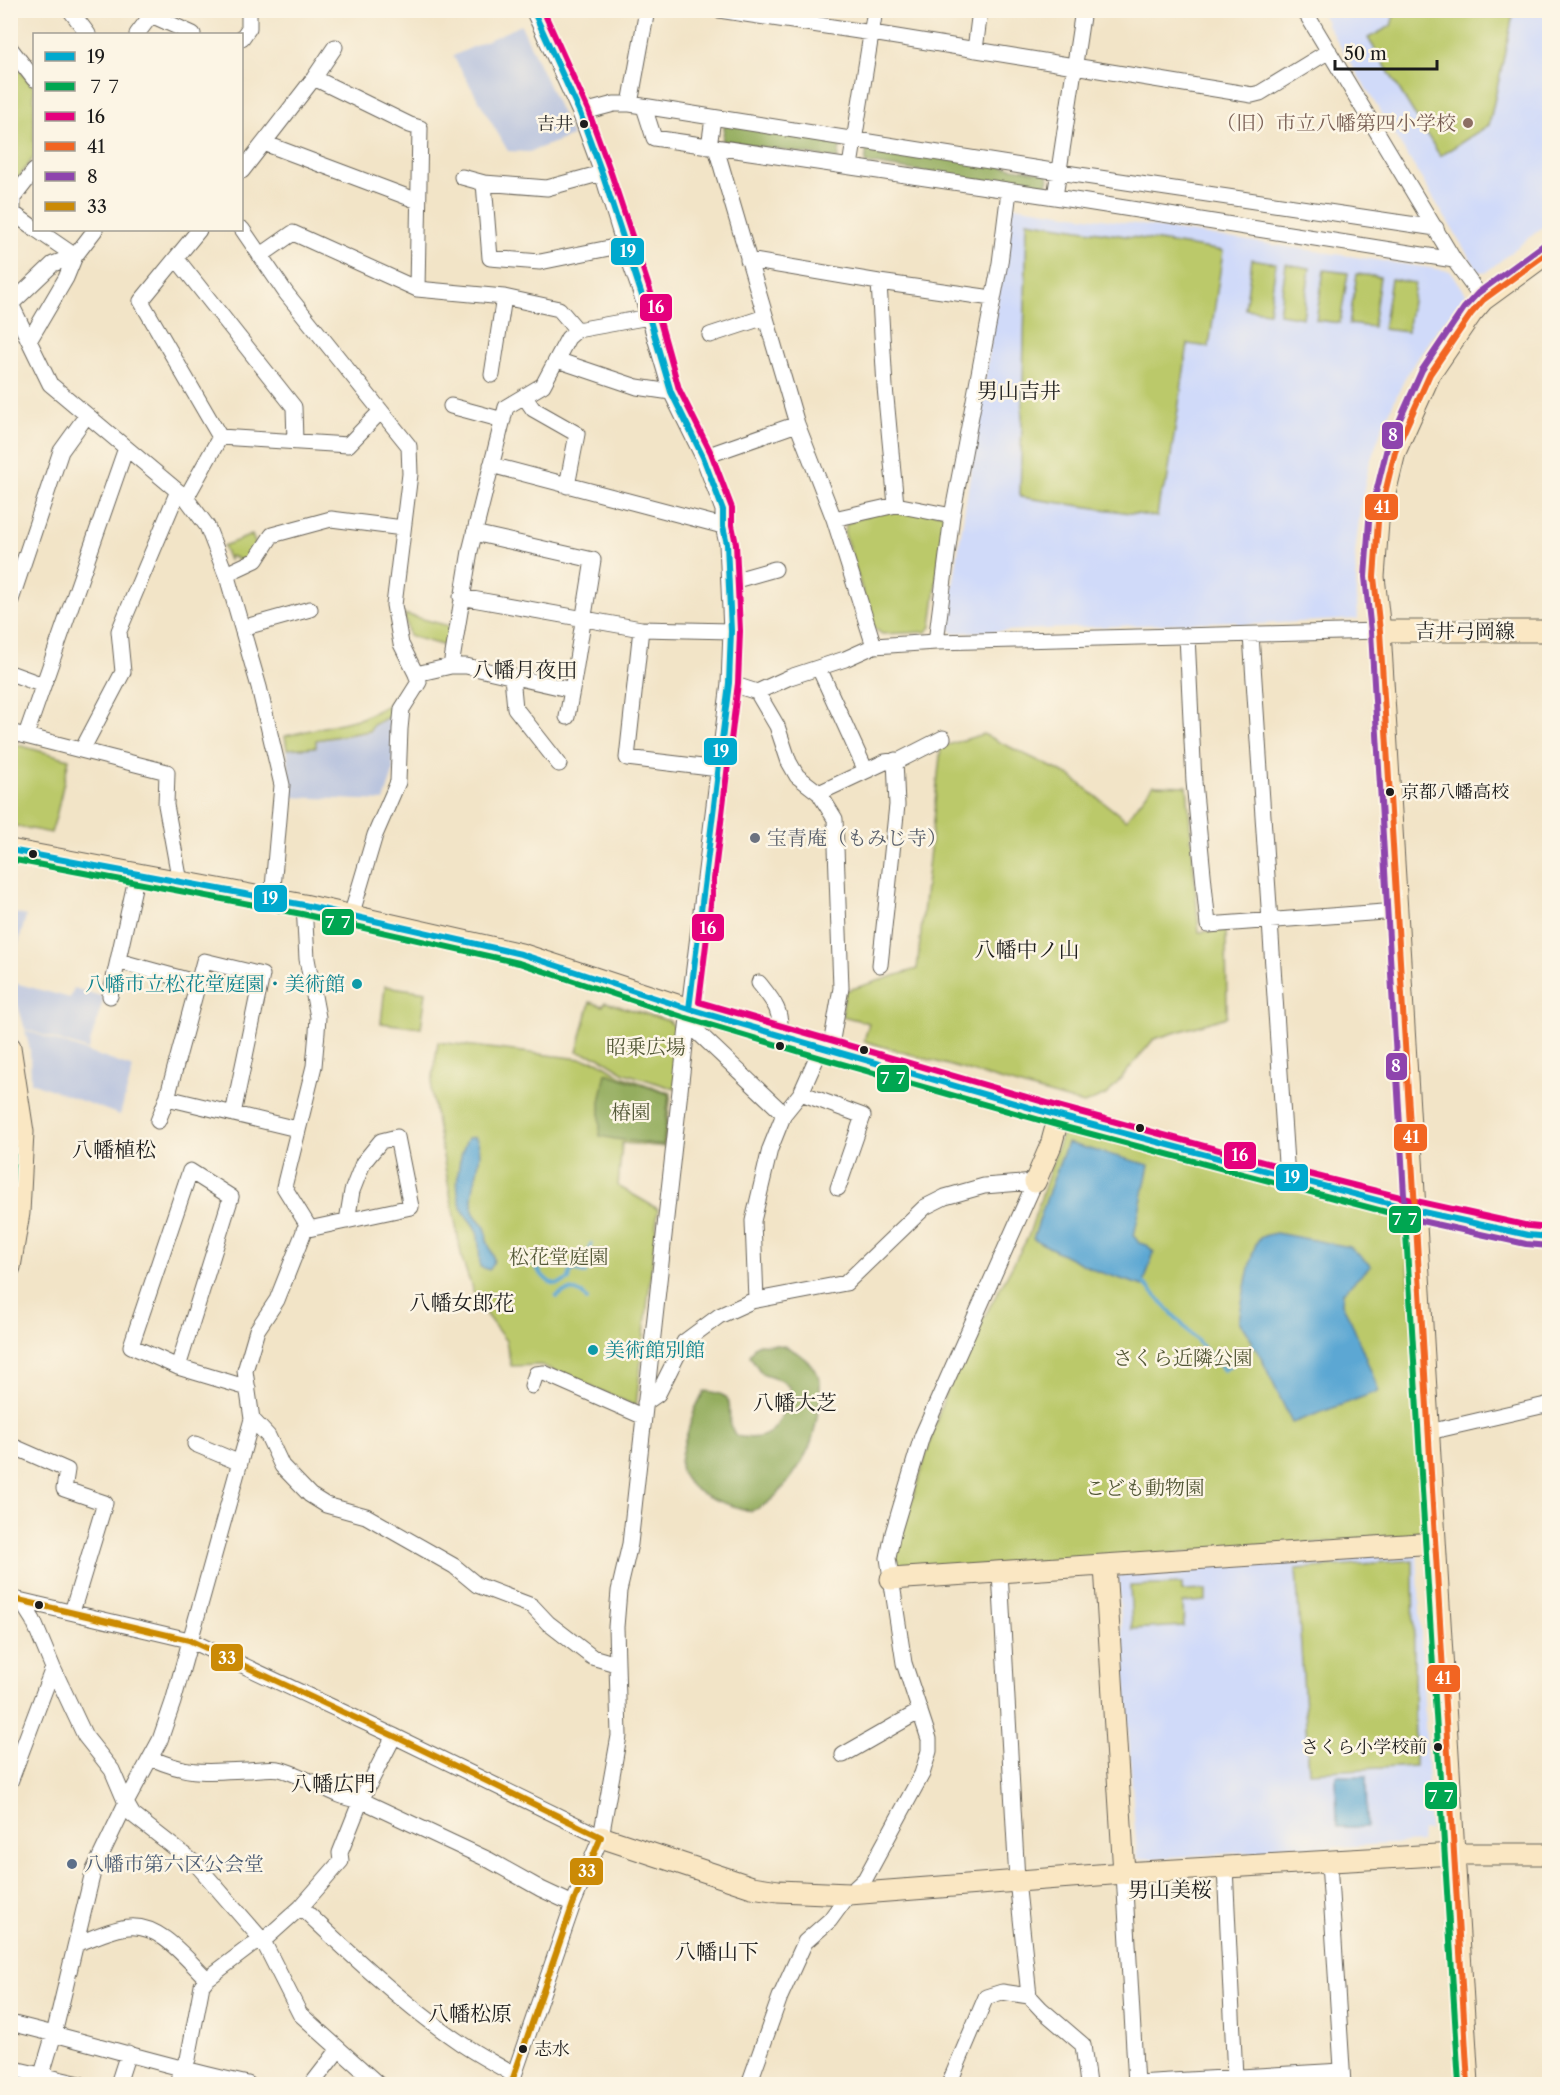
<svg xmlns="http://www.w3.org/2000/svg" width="1560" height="2095" viewBox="0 0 1560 2095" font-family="'Libre Caslon Text','Noto Serif JP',serif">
<rect width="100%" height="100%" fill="#fcf5e5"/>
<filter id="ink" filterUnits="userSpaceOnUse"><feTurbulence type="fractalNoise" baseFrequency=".0167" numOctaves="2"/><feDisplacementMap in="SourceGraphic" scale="12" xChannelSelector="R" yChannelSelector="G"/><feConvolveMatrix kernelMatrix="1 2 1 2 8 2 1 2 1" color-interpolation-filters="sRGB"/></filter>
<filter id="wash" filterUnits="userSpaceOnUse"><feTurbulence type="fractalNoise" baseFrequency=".008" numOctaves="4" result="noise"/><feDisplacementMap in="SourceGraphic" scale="24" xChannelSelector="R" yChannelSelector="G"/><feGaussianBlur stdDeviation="1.35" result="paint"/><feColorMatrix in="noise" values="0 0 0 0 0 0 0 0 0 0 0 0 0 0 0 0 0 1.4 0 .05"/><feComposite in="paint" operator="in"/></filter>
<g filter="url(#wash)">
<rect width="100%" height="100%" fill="#f2e4c7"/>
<path fill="#d0daf9" d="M 1320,11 L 1549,11 L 1549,222 L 1485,273 L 1478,271 L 1326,23 L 1327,22 Z
M 1014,206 L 1450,271 L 1466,295 L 1439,327 L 1407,374 L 1383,425 L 1369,465 L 1361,503 L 1355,554 L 1358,619 L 1238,625 L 1235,621 L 953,633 L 947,625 L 1011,210 Z
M 1417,1551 L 1430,1830 L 1422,1831 L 1421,1842 L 1137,1859 L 1118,1574 Z"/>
<path fill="#bac4de" d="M 521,25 L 572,136 L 529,152 L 508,151 L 453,56 Z
M 394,715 L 393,772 L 384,801 L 291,797 L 287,749 L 316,747 L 316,741 L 371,732 L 373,726 Z
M 10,912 L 26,916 L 14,960 L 11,960 Z
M 11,982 L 70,998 L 74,988 L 104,997 L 88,1050 L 25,1029 Z
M 25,1030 L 133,1068 L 120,1115 L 31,1082 L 30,1050 Z"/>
<path fill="#bbc96b" stroke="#6c7244" stroke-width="1.5" d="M 1395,11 L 1514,11 L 1489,125 L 1440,156 L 1368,38 L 1391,26 Z
M 10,58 L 34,88 L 34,157 L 11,188 Z
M 1027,221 L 1223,251 L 1209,347 L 1188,344 L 1167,482 L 1160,496 L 1157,517 L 1020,497 Z
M 1252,259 L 1276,263 L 1269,312 L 1245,309 Z
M 1286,264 L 1310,268 L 1303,318 L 1279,314 Z
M 1324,270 L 1348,273 L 1340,323 L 1316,320 Z
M 1357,274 L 1380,277 L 1373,327 L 1349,324 Z
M 1391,279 L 1415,283 L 1407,332 L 1383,329 Z
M 895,505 L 945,514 L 931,627 L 926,632 L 882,634 L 874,628 L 844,532 L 847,523 Z
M 252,535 L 256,545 L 248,557 L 237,562 L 237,558 L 230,556 L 229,560 L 223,546 Z
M 404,614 L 453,627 L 449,647 L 409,636 Z
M 412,674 L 414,679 L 394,714 L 373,725 L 370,731 L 316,740 L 316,747 L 287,749 L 285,736 L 362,718 L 388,705 Z
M 983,734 L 1070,776 L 1126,820 L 1153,785 L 1187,786 L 1199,932 L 1226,930 L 1227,1017 L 1154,1039 L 1108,1094 L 1084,1104 L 864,1041 L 869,1023 L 842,1016 L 845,991 L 917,969 L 941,747 Z
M 11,743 L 69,759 L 56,817 L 51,833 L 11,825 Z
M 385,986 L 426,992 L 421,1028 L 381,1023 Z
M 590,1002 L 603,1006 L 605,1002 L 669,1021 L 680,1033 L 675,1089 L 625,1073 L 599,1057 L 577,1052 Z
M 438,1042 L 598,1061 L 622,1076 L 671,1093 L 665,1147 L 622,1143 L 618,1186 L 658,1209 L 636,1406 L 541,1365 L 511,1366 L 506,1341 L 477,1303 L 462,1259 L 431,1091 Z
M 1068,1126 L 1395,1216 L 1406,1227 L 1425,1527 L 1417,1536 L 902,1572 L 893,1562 L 949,1381 L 1028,1237 L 1061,1137 Z
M 1413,1560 L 1415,1766 L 1309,1772 L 1296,1569 Z
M 1182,1584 L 1182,1591 L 1206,1590 L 1206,1601 L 1183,1603 L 1184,1626 L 1132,1629 L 1130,1586 Z"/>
<path fill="#94ad5f" stroke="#58643e" stroke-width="1.5" d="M 725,124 L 841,142 L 838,159 L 722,141 Z
M 867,146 L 1047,173 L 1049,179 L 1045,190 L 865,163 Z
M 606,1073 L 669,1094 L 663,1145 L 615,1139 L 600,1136 L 600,1102 Z
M 759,1344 C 768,1345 779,1344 787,1347 C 798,1352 813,1364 818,1375 C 824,1389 815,1434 809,1448 C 799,1469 775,1506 750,1511 C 729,1505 682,1494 680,1465 C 680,1455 684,1444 687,1434 C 692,1418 695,1404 705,1391 C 746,1395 719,1412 736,1436 C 777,1445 781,1420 790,1388 L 782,1381 L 762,1374 L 750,1356 L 754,1347 Z"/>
<path fill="#5ba7d3" stroke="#3c6278" stroke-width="1.5" d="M 475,1137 C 489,1155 467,1188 473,1211 C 475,1218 484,1223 486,1230 C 487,1233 486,1237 487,1240 C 490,1250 499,1261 489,1270 L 480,1267 C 479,1257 480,1237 476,1230 C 472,1221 464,1216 461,1206 C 454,1186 458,1157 468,1138 Z
M 1067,1143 L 1149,1165 L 1134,1236 L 1139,1243 L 1147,1245 L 1154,1252 L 1143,1286 L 1096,1271 L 1033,1239 L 1049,1191 Z
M 1276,1233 L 1350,1247 L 1371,1266 L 1343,1292 L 1342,1304 L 1351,1321 L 1379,1391 L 1292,1423 L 1257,1349 L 1239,1321 C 1241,1307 1251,1250 1258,1240 C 1262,1235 1270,1234 1276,1233 Z
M 1336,1776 L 1366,1776 L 1367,1827 L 1337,1827 Z"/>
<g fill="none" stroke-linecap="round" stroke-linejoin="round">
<path stroke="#5ba7d3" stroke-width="4" d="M 512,1259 L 517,1262 L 523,1259 C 542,1263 544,1296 569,1279 L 571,1270 L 585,1273 L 591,1244
M 1144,1283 L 1224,1370 L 1255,1344
M 556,1297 C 566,1288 580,1288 587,1300"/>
</g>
</g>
<g filter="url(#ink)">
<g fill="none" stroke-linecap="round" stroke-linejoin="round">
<g stroke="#676258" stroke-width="17">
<path id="street" d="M 70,10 L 88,34
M 719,10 L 872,33 L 1252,95 L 1260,93 L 1329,51
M 1304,10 L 1454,260 L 1483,300
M 151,15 L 193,34
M 137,34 L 155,10
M 242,38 L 249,28 L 249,10
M 10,48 L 34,79
M 975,50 L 980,10
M 314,78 L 335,47
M 630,104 L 647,10
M 644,107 L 654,138 L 1055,197 L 1454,260
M 580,113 L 614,104 L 630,104 L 1059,172 L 1436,228
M 264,143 L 418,201
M 709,147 L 713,118
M 716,148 L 797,424 L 834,519 L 874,646
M 850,166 L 875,10
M 34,171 L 13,198 L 13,213 L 34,228
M 242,171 L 314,78 L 410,125 L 420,128 L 417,289
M 462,177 L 484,183 L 490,258 L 540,262 L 624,245
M 484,183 L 547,188 L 602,173
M 1055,197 L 1083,10
M 242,229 L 286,293 L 409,446 L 410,474 L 394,605 L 401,644 L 416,674 L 451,666 L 470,551 L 506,407 L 543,385 L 568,338 L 577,330 L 649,317
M 199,230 L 141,301 L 220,437
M 260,256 L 293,233 L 417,289 L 504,297 L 559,309 L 577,330
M 176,258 L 294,407 L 295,441
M 748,260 L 879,282 L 992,298
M 879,282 L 885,387 L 896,505
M 10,302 L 50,384 L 186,498 L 207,526 L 228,580 L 259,687 L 282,785 L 272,899
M 11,304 L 53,264 L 75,256 L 95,230
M 710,335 L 765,317
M 29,341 L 66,278 L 75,256 L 37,230
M 557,360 L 637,387 L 671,392
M 492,375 L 504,297
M 524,396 L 533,409 L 577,434 L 567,486
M 451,406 L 503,420
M 220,437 L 348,445 L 381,411
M 703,457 L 797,424
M 491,465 L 723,526
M 186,498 L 220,437
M 834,519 L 896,505 L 952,516
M 226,574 L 256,560 L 272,535 L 331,519 L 403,528
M 729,582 L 775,569
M 461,597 L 641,629 L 627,758 L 719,769
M 10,603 L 61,451 L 87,415
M 242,628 L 310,609
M 641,629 L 731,631
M 1251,635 L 1287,1178
M 1187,636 L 1194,782 L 1208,925 L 1397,911
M 936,642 L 952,516 L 1000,263 L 1009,191
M 451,666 L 466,666 L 572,690 L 593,560 L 474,533
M 819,668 L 866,771
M 10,673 L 43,685
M 512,677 L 515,708 L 559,764
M 729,683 L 757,692 L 790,677 L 845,659 L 874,646 L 936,642 L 1380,631
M 757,692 L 777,726 L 789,762 L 797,776 L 819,793 L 835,819 L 841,988 L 830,1051
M 567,717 L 572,690
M 10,732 L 167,772 L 166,805 L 180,882
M 26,735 L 126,448
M 82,750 L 123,672 L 119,631 L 178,491
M 819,793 L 885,762 L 900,760 L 943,738
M 351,916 L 375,835 L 398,782 L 400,729 L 402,709 L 419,682 L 416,674
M 118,961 L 198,983
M 880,965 L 897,805 L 895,760
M 759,983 C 775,1003 782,1011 780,1036
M 110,996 L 137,874
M 688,1023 L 784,1114
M 801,1093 L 863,1116 L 838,1188
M 167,1098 L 297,1129
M 158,1121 L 167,1098 L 204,961 L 262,975 L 233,1114
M 304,1230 L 411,1207 L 397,1137 L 381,1141 L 363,1163 L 352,1191 L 347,1221
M 756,1300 L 753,1221 L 770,1149 L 784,1114 L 801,1093 L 821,1048
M 178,1367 L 231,1197 L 190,1171 L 131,1346 L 178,1367 L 248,1388
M 532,1386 L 536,1374 L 544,1373 L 644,1417
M 645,1403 L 658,1394 L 684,1342 L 719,1316 L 752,1301 L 846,1283 L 925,1207 L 945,1197 L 984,1186 L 1035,1182 L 922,1436 L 893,1533 L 888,1558 L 904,1663 L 929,1739 L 929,1751 L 922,1774 L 865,1879 L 849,1894 L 830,1920 L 805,1942 L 780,1997 L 749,2084
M 252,1419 L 268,1436 L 282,1466 L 310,1495 L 326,1505 L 366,1516 L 454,1566 L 477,1585 L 532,1606 L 548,1623 L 592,1657 L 616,1664
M 1429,1432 L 1550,1404
M 195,1444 L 240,1463
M 10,1445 L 67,1470 L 64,1489 L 105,1503 L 72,1612
M 1000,1572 L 1017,1880 L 1029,1996 L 1041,2009 L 1083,2045 L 1088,2084
M 10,1598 L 189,1640 L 394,1736 L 601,1837
M 21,1601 L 33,1620 L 53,1668 L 85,1736 L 112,1770 L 126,1803 L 133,1815 L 197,1865 L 263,1941 L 300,2014 L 378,2084
M 843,1755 L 920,1711
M 151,1758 C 189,1775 206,1772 246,1770 C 256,1770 269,1767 279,1769 C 304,1774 340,1801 361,1800 L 489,1860 L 541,1889 L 573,1904
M 10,1782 L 53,1668
M 1329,1862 L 1343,2084
M 1225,1867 L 1235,2077
M 1124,1873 L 1136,2084
M 301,1907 C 350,1954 403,2004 459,2042 C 476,2054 496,2064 514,2075
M 76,1944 C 91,1939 113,1928 129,1927 C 161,1924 186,1959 207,1979
M 10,2023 C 90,2042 168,2067 248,2084
M 10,2068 L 80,2084
M 1136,2083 L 1342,2071
M 39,2084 L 54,2034 L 93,1872 L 126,1803 L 160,1740 L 173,1702 L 252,1419 L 245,1371 L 257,1330 L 277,1300 L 307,1224 L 284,1187 L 314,1066 L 317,1032 L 318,1017 L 307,959 L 304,905
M 118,2084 L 128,2053
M 177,2084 L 181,2069 L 188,2059 L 202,1985 L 207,1979 L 252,1945 L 263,1941 L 301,1907 L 341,1861 L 340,1853 L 361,1800 L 394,1736
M 312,2084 L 339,2049
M 511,2084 L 573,1904 L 601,1837 L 619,1736 L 616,1627 L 619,1591 L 630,1544 L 689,1009 L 729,683 L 731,631 L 727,544 L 723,526 L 723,510 L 703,457 L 671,392 L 649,317 L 624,245 L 602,173 L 580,113 L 533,10
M 949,2084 L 986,1997 L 1002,1992 L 1029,1996"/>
</g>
<g stroke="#676258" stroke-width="23">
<path id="secondary" d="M 1380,631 L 1550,631
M 10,850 L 304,905 L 521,954 L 689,1009 L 1059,1116 L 1414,1210 L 1528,1235 L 1550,1237
M 10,1047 L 23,1132 L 19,1213 L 10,1267
M 1035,1182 L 1051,1145 L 1059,1116
M 1105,1566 L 1124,1873
M 891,1579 L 1435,1543
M 601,1837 L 752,1887 L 778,1891 L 849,1894 L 1124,1873 L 1454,1854 L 1550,1854
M 1468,2084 L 1380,631 L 1374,577 L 1378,522 L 1395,452 L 1430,374 L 1471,314 L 1483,300 L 1550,251"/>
</g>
<use href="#street" stroke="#fff" stroke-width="15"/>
<use href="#secondary" stroke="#fae7c3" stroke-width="21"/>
<g stroke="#fcf5e5" stroke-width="10">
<path id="bus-1" d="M 533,10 L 580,113 L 602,173 L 649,317 L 671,392 L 703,457 L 723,510 L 723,526 L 727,544 L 731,631 L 729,683 L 689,1009
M 10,850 L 304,905 L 521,954 L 689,1009 L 1059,1116 L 1414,1210 L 1528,1235 L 1550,1237"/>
</g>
<g stroke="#fcf5e5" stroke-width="10">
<path id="bus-2" d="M 10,859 L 302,914 L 519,963 L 686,1018 L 828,1060 L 1057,1125 L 1405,1217 L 1459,2084
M 10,1110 L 14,1132 L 10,1203"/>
</g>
<g stroke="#fcf5e5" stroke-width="10">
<path id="bus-3" d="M 543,10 L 588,110 L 610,170 L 658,314 L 679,389 L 711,453 L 732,508 L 732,525 L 736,544 L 740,631 L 738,683 L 699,1002 L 1061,1107 L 1289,1169 L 1416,1201 L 1529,1226 L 1550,1228"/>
</g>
<g stroke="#fcf5e5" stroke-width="10">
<path id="bus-4" d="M 1468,2084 L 1380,631 L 1374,577 L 1378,522 L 1395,452 L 1430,374 L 1471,314 L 1483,300 L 1550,251"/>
</g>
<g stroke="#fcf5e5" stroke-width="10">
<path id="bus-5" d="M 1545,244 L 1478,293 L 1464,308 L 1422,370 L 1387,448 L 1369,521 L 1365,577 L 1371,632 L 1405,1212 L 1412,1219 L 1526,1244 L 1549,1246"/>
</g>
<g stroke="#fcf5e5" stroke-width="10">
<path id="bus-6" d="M 10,1598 L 189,1640 L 394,1736 L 601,1837 L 573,1904 L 511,2084"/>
</g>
<use href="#bus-1" stroke="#00a9ce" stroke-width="6"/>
<use href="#bus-2" stroke="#00a651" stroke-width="6"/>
<use href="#bus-3" stroke="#e5007d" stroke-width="6"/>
<use href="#bus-4" stroke="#f26522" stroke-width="6"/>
<use href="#bus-5" stroke="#8e44ad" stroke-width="6"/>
<use href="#bus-6" stroke="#cb8a06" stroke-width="6"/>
</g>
</g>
<circle fill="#8d6e63" stroke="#fcf5e5" stroke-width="2" cx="1468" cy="123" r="6"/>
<g fill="#1c1c1c" stroke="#fcf5e5" stroke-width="2">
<circle cx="584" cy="124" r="5"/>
<circle cx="1390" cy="792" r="5"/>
<circle cx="33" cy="854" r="5"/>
<circle cx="780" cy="1046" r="5"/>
<circle cx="864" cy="1050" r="5"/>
<circle cx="1140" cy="1128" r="5"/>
<circle cx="39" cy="1605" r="5"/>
<circle cx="1438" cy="1747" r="5"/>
<circle cx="523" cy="2049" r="5"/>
</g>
<circle fill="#6b7280" stroke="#fcf5e5" stroke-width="2" cx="755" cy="838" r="6"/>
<g fill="#0f9aa8" stroke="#fcf5e5" stroke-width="2">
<circle cx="357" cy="984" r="6"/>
<circle cx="593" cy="1350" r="6"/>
</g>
<circle fill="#5c6f8a" stroke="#fcf5e5" stroke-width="2" cx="72" cy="1864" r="6"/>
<g text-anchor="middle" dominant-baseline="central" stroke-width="5" stroke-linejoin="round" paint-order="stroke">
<g font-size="18" fill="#1c1c1c" stroke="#fcf5e5" text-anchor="end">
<text x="573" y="124">吉井</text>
<text x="1401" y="792" text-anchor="start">京都八幡高校</text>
<text x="1427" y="1747">さくら小学校前</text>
<text x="534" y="2049" text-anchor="start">志水</text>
</g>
<g font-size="20" fill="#785e54" stroke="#fcf5e5" text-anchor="end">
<text x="1456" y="123">（旧）市立八幡第四小学校</text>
</g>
<g font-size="20" fill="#1c1c1c" stroke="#fcf5e5">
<text x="1465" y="631">吉井弓岡線</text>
</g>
<g font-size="20" fill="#5b616d" stroke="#fcf5e5" text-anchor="start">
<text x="767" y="838">宝青庵（もみじ寺）</text>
</g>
<g font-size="20" fill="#0d838f" stroke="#fcf5e5" text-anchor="end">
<text x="345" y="984">八幡市立松花堂庭園・美術館</text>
<text x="605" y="1350" text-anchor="start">美術館別館</text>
</g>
<g font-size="20" fill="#545938" stroke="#fcf5e5">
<text x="646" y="1047">昭乗広場</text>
<text x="631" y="1112">椿園</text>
<text x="559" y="1257">松花堂庭園</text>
<text x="1183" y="1358">さくら近隣公園</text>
<text x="1145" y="1488">こども動物園</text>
</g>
<g font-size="20" fill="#4e5e75" stroke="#fcf5e5" text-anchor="start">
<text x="84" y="1864">八幡市第六区公会堂</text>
</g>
<g font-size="21" fill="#1c1c1c" stroke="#fcf5e5">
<text x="1019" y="390">男山吉井</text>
<text x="525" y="669">八幡月夜田</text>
<text x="1027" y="949">八幡中ノ山</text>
<text x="114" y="1149">八幡植松</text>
<text x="462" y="1302">八幡女郎花</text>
<text x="795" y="1402">八幡大芝</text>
<text x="333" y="1783">八幡広門</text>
<text x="1170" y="1889">男山美桜</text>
<text x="717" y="1951">八幡山下</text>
<text x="470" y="2013">八幡松原</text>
</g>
</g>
<g stroke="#fcf5e5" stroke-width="2">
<rect x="610" y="237" width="35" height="29" rx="6" fill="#00a9ce"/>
<rect x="639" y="293" width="34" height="29" rx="6" fill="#e5007d"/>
<rect x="1381" y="421" width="23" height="29" rx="6" fill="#8e44ad"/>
<rect x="1364" y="493" width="35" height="28" rx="6" fill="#f26522"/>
<rect x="703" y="737" width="35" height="29" rx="6" fill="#00a9ce"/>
<rect x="253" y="884" width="35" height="29" rx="6" fill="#00a9ce"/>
<rect x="321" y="908" width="34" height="28" rx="6" fill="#00a651"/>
<rect x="691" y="913" width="34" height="29" rx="6" fill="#e5007d"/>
<rect x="1385" y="1052" width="23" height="29" rx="6" fill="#8e44ad"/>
<rect x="876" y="1064" width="34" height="29" rx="6" fill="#00a651"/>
<rect x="1393" y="1123" width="35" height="29" rx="6" fill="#f26522"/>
<rect x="1223" y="1141" width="34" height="29" rx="6" fill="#e5007d"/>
<rect x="1275" y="1163" width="34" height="29" rx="6" fill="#00a9ce"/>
<rect x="1388" y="1205" width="34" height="29" rx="6" fill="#00a651"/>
<rect x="210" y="1643" width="34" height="29" rx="6" fill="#cb8a06"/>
<rect x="1426" y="1664" width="35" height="29" rx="6" fill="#f26522"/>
<rect x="1424" y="1781" width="34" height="29" rx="6" fill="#00a651"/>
<rect x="569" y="1857" width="35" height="29" rx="6" fill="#cb8a06"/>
</g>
<g font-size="16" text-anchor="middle" font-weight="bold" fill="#fff">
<text x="628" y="257">19</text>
<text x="656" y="313">16</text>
<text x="1393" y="441">8</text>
<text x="1382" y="513">41</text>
<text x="721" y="757">19</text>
<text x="270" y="904">19</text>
<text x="338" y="928">７７</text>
<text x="708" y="934">16</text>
<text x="1396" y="1072">8</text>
<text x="893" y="1084">７７</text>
<text x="1411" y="1143">41</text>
<text x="1240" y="1161">16</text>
<text x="1292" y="1183">19</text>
<text x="1405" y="1225">７７</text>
<text x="227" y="1664">33</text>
<text x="1443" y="1684">41</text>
<text x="1441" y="1802">７７</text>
<text x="587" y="1877">33</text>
</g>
<rect width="1560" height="2095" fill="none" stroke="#fcf5e5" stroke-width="36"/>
<rect x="33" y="33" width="210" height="198" fill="#fcf5e5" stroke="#a29e95" stroke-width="1.5"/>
<rect x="45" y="52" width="30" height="9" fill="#00a9ce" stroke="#a29e95" stroke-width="1.5"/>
<text x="87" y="63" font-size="18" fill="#1c1c1c">19</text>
<rect x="45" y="82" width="30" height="9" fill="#00a651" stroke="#a29e95" stroke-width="1.5"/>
<text x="87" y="93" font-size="18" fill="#1c1c1c">７７</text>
<rect x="45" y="112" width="30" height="9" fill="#e5007d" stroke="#a29e95" stroke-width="1.5"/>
<text x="87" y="123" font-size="18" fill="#1c1c1c">16</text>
<rect x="45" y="142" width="30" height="9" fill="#f26522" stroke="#a29e95" stroke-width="1.5"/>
<text x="87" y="153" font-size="18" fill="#1c1c1c">41</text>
<rect x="45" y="172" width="30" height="9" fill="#8e44ad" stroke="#a29e95" stroke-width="1.5"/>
<text x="87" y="183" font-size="18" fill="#1c1c1c">8</text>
<rect x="45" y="202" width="30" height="9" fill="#cb8a06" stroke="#a29e95" stroke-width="1.5"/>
<text x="87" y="213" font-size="18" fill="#1c1c1c">33</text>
<path d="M1335 60v9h102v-9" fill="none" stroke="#1c1c1c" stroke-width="3"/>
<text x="1344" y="60" font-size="18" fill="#1c1c1c" stroke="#fcf5e5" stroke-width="4.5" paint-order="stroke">50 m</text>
</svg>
